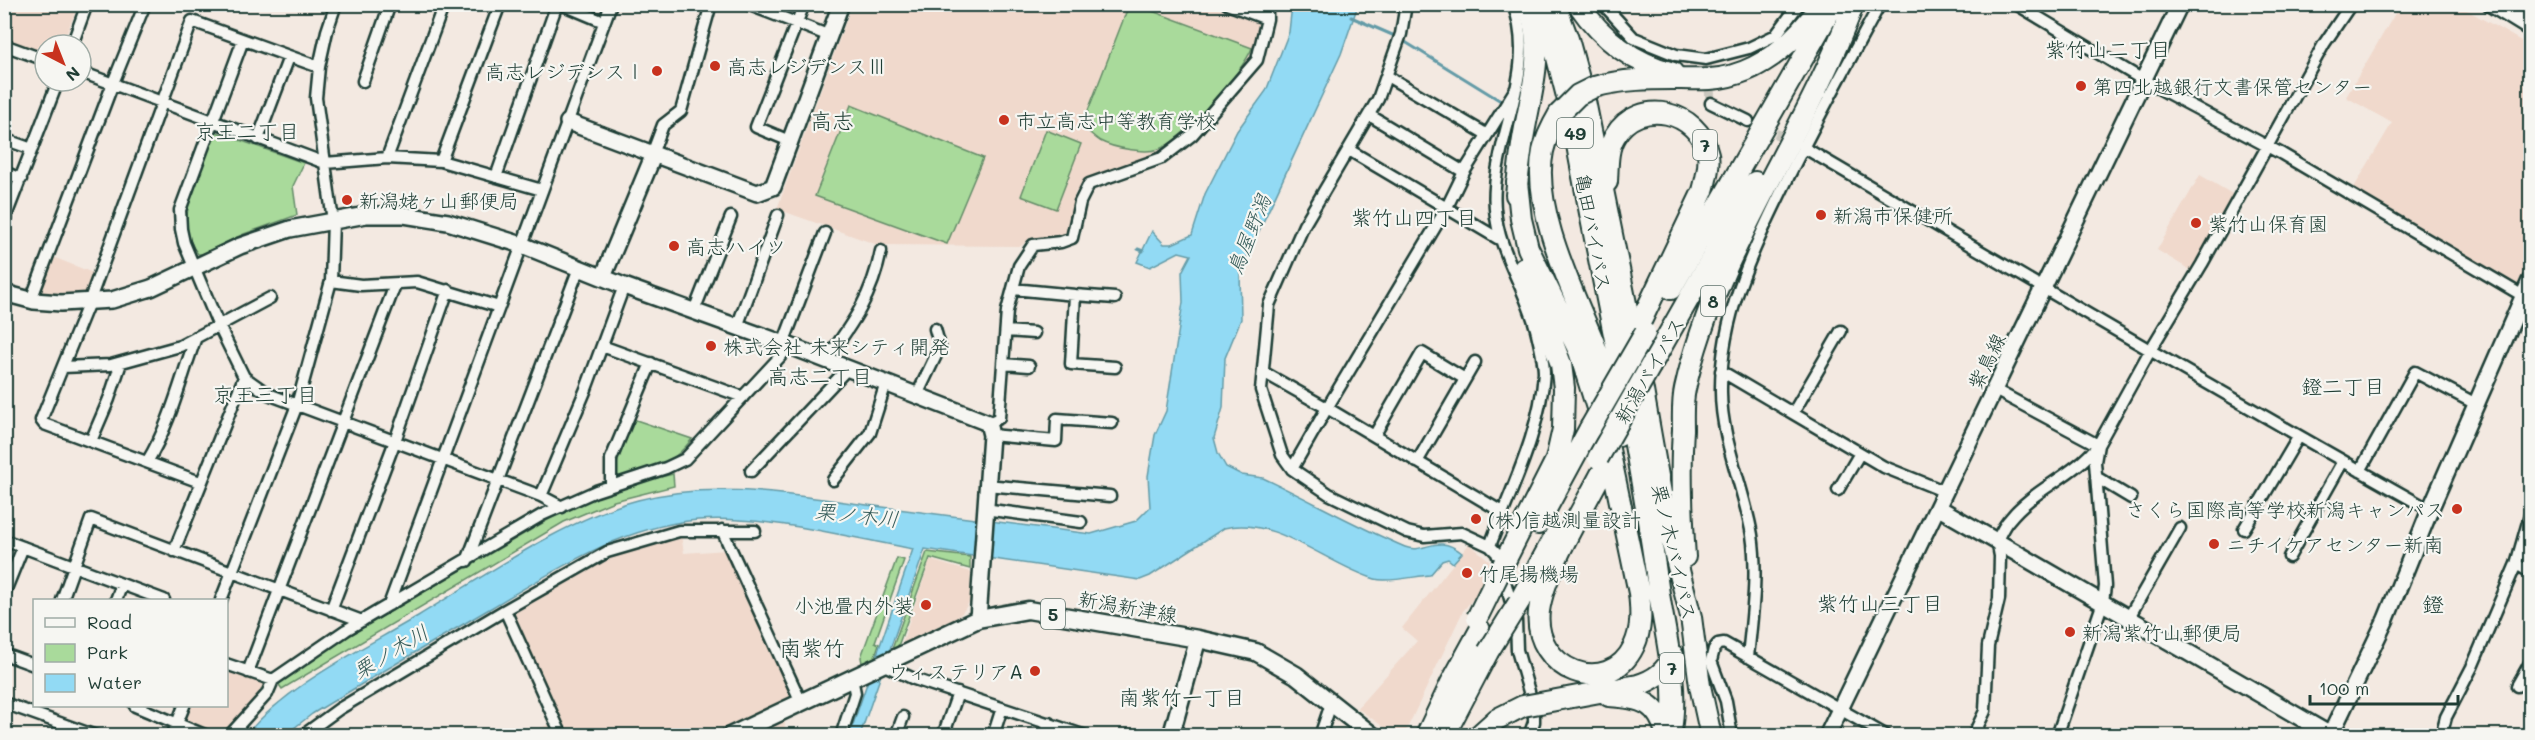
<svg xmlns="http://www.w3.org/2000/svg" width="2535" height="740" viewBox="0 0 2535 740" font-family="Mali,'Klee One',sans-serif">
<rect width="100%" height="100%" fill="#f3e9e1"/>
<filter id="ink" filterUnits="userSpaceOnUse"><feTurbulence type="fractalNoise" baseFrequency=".0167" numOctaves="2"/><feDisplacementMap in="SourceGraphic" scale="12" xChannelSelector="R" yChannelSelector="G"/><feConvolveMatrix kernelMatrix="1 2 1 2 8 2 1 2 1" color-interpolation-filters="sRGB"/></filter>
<g filter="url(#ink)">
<path fill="#f0d9cc" d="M 5,4 L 78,4 L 78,5 L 62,45 L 45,45 L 45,53 L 5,39 Z
M 852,5 L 1208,5 L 1261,24 L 1260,35 L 1252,59 L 1180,140 L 1140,162 L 1087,179 L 1075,193 L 1065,235 L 1029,239 L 1021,246 L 878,245 L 777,209 Z
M 2400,5 L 2458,5 L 2530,46 L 2530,257 L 2517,288 L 2352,191 L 2392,123 L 2346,97 Z
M 2200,175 L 2234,195 L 2192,271 L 2157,250 Z
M 53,257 L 93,273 L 85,296 L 44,298 L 39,294 Z
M 681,535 L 684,553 L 727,550 L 795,700 L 715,735 L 567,735 L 510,611 L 606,555 Z
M 1469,544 L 1489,560 L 1493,574 L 1463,611 L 1404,735 L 1395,735 L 1357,708 L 1417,641 L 1402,628 Z
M 930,560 L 971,572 L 970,601 L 962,613 L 950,623 L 900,649 Z
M 227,668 L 268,682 L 265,692 L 224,735 L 214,735 L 183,723 L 189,706 L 226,706 Z
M 785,722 L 784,735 L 754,735 Z
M 550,724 L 555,735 L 524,735 Z"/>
<path fill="#a9da9b" stroke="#648c68" stroke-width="1.5" d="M 1129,5 L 1136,5 L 1252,48 C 1244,70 1182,142 1159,149 C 1145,154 1113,148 1100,141 C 1094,137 1088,131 1082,126 Z
M 851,105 L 983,158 L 947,244 L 815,196 Z
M 1046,130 L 1081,144 L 1056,209 L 1021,196 Z
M 214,131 L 304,163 L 293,186 L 297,215 L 244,234 L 202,254 L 198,254 C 170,222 202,165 214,131 Z
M 633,419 L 692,439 C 670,468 651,469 618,478 L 614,472 Z
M 673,474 L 674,486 L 614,501 L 564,522 L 282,689 L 277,682 L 338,642 L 565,510 C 600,492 635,483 673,474 Z
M 927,552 L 970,557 L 970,569 L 930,558 L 897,649 L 891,652 Z
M 897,558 L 904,560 L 875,642 L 879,644 L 874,659 L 862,663 L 861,657 Z"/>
<path fill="#92daf4" stroke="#649ba7" stroke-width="1.5" d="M 1292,5 L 1358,5 L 1341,54 L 1240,272 L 1241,319 L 1225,358 L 1223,408 L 1214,438 L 1218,453 L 1226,467 L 1242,475 L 1263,478 C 1310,500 1357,527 1405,547 C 1425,555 1436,532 1462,553 L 1453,563 L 1448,559 L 1442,561 L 1430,575 C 1416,576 1387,583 1375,579 C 1327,565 1275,515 1224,528 L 1150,576 L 1140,580 L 925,549 L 860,735 L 849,736 L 913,549 C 848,537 764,515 698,520 C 620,527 557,569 491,608 C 431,643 371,678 312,714 L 285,735 L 245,736 C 288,684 361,650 418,616 C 483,577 565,519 638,500 C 713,480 791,495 867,505 C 941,515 1016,524 1091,534 L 1136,521 L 1150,507 L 1148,476 L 1155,435 L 1166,411 L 1183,302 L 1182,272 L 1191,255 L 1179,252 L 1150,267 L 1137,262 L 1152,231 L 1164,244 L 1172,244 L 1192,235 L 1205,194 L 1237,131 L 1266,91 L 1289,32 Z"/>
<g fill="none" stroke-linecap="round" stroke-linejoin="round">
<path stroke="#649ba7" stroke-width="3" d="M 1351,17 L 1397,37
M 1402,40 L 1504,103
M 1138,249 L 1143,251
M 4,660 L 34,671"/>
<path stroke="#c9c7be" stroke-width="10" stroke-dasharray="10 5" stroke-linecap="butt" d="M 1706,59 L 1711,103
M 1748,121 L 1794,142"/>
<g stroke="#1f3d34" stroke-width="15">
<path id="street" d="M 561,4 L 604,22
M 747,4 L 830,36
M 1227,4 L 1267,19
M 1406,4 L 1401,34 L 1378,99 L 1304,225 L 1269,305 L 1261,390 L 1282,455 L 1292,469 L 1329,494 L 1407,532 L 1424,536 L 1462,533 L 1490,546 L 1497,553 L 1516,620 L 1517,650 L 1534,709 L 1534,722 L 1529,736
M 1603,4 L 1634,38 L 1676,55 L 1706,59 L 1749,48 L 1776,35 L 1799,4
M 2016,4 L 2143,80 L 2282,154 L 2530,300
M 243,40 L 180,210 L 181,229 L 184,243 L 218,324 L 244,377 L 268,394 L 541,496 L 562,507
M 4,45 L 45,60
M 72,45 L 87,4
M 81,72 L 325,163 L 387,158 L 441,161 L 542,190
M 1387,76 L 1486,134
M 363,81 L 390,4
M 1711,103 L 1748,121
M 1369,115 L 1464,172
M 4,139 L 32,149
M 258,139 L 289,57
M 792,142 L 756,127 L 804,4
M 1803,147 C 2011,269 2219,392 2430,510
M 1349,150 L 1499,239
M 652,154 L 663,125 L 681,111 L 711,4
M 387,158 L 444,4
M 441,161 L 500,4
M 4,172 L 21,179
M 496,177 L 557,4
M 4,221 L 58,81
M 331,281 L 361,285 L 417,282 L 499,307
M 1013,289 L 1075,295 L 1071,364 L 1115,367
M 1075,295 L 1115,298
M 31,300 L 113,83 L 145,4
M 694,311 L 731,217
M 737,327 L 778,215
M 1006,331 L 1034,333
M 783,344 L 825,233
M 602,346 L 743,397
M 826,360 C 853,323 872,296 881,251
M 1004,364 L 1029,366
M 63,367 L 111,365 L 180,346 L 270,298
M 1721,371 L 1884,467 L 1946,492
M 1263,372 L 1327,408 L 1292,469
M 917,395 L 940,347 L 935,329
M 1793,413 L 1841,331
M 988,423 L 999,418 L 1007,311 L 1019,266 L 1033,245 L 1061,242 L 1072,238 L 1080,202 L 1089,184 L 1162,158 L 1192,135 L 1257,60 L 1267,19 L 1267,4
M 991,435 L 1056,441 L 1057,419 L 1112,423
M 1374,436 L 1422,353 L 1465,379
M 91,441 L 109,399 L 121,363
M 147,462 C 170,425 181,378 196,337
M 1417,462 L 1475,362
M 751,471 L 848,368
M 2360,471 L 2415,372 L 2476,404
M 2096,477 L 2131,498
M 833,480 L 870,433 L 886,383
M 200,482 L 44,424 L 41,420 L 89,302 L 192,21 L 319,67
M 986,485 L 1110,496
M 611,486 L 611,459 L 651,363
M 1838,490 L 1860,453
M 541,496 L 586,389 L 624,286
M 984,509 L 1081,522
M 1502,512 L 1327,408 L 1446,209 L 1464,172 L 1517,87
M 2244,529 L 2299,436
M 722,530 L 801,702
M 4,540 L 164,600
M 1490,546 C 1510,490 1540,434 1544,373 C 1544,360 1539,342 1536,329 C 1523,279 1490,243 1495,187 C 1500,125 1537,66 1513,4
M 174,551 L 244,377
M 2289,557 L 2343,461
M 467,561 L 579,268
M 2516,564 L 2530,572
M 4,594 L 23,547
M 62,600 L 91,519 L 362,621
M 116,600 L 122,584
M 221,600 L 297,405 L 331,281 L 333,221 L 316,98 L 319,67 L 327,31 L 336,4
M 389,605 L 611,4
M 331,610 L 395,441 L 448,290
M 505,610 L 607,552 L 679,531 L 755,531
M 2129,617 L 2180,528
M 4,654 L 34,665
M 1748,657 C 1752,617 1758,574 1752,535 C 1744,488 1721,439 1721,392 C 1720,317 1752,252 1784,186 C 1814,124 1847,65 1880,4
M 226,664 L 273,680 L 346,630 L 542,515 L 596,491 L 666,468 L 685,459 L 790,346
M 882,664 L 914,679 L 1086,736
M 248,672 L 395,285
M 2517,686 L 2530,663
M 4,703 L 96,736
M 135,706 L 207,736
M 172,736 L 184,706
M 229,736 L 267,694 L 273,680
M 302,736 L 339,709 L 505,610 L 562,736
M 841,736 L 855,693 L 852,678
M 896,736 L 903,717
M 943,736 L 958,693
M 993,736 L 1002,708
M 1045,736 L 1049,723
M 1320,736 L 1331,704
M 1732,736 L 1726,701 L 1711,661 L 1714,649 L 1718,644 L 1724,643 L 1887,736
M 1973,736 L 1985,711 L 1988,646 L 1999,599 L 2000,556 L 1997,540 C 2001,533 2004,525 2009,520 C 2033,489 2074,476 2098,445 L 1995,390
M 2057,736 L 2103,602 L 2105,586 L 2095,462 L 2098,445 L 2151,349 L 2202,264 L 2324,44 L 2351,4
M 2441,736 L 2446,717 L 2472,667 L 2516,564 L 2530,515"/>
</g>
<g stroke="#1f3d34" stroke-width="20">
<path id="secondary" d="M 2491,4 L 2530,28
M 2520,4 L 2530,10
M 568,122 L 757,193 L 773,187 L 841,4
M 603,277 L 654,154
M 4,293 L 34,301 L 61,303 L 112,300 L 151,288 L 240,246 L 290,229 L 366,215 L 404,215 L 448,222 L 522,245 L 624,286 L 790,346 L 988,423 L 991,435 L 978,619
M 1939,508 L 2332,736
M 1171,736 L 1198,639
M 1827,736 L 2180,4
M 2330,736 L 2386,619 L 2430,510 L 2530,281"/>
</g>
<g stroke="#1f3d34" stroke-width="21">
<path id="primary" d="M 730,736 L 978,619 L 1028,610 L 1198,639 L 1256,652 L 1296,675 L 1373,736"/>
</g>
<g stroke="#1f3d34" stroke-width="24">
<path id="highway" d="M 1537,4 L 1553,42 L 1571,112 C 1599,270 1636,427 1658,587 C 1665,637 1680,685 1670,736
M 1555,4 L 1568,39 L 1585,101 L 1639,368 L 1665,516 L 1691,617 L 1700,686 L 1711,736
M 1578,4 C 1602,39 1632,63 1673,73
M 1594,87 C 1632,76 1671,80 1710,79 C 1758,76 1795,42 1822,4
M 1559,114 C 1552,126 1546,137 1543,151 C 1531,207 1573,291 1594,343 C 1605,373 1611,405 1619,436
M 1517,182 L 1521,219 L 1528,248 L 1579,351 L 1607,440 L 1639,593 C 1641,611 1642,629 1634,646 C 1608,700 1532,670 1539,611 C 1544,572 1582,511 1601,474
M 1607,182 C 1608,166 1607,149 1615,136 C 1639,96 1699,111 1708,154 C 1710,166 1706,179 1703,191 L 1642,319
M 1516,195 C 1518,176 1520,157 1523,139 C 1530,95 1545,55 1530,11
M 1671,289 L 1834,4
M 1651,365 L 1755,182
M 1538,524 L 1590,428
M 1685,557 C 1682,514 1680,473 1683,430 C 1683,417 1682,402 1685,389 C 1715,253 1802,140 1851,11
M 1504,563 L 1556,460 L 1563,429 L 1564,388 L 1561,364 L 1524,268
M 1519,602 L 1556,534
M 1609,696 C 1642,698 1658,702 1667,736
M 1540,703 L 1638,685 C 1654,680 1666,672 1673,655
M 1426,736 L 1451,683 L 1480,630
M 1444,736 L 1488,652
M 1478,736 L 1497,719 L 1511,712"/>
</g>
<use href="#street" stroke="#f6f6f2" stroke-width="10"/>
<use href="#secondary" stroke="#f6f6f2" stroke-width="15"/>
<use href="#primary" stroke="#f6f6f2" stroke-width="16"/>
<use href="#highway" stroke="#f6f6f2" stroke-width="20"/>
<g stroke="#1f3d34" stroke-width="24" stroke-linecap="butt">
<path id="highway-bridge" d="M 1559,114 L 1578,95 L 1594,87
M 1590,428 L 1645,333
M 1598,458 L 1651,365
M 1477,618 L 1504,563
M 1488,652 L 1519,602
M 1511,712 L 1523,706 L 1540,703"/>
</g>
<use href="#highway-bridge" stroke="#f6f6f2" stroke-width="20"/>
</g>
</g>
<g fill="#c8321e" stroke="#f6f6f2" stroke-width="2">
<circle cx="715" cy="66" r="6"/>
<circle cx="657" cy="71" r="6"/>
<circle cx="2081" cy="86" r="6"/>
<circle cx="1004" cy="120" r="6"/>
<circle cx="347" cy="200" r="6"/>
<circle cx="1821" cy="215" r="6"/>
<circle cx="2196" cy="223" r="6"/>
<circle cx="674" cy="246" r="6"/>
<circle cx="711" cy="346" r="6"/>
<circle cx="2457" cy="509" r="6"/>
<circle cx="1476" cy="519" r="6"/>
<circle cx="2214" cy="544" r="6"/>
<circle cx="1467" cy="573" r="6"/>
<circle cx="926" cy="605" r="6"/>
<circle cx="2070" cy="632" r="6"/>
<circle cx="1035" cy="671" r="6"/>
</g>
<g text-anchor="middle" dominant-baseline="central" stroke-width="4.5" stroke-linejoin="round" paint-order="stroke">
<g fill="#f6f6f2" stroke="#60746d" stroke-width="1.5">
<rect x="1557" y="118" width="36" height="30" rx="4.5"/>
<rect x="1693" y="130" width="24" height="30" rx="4.5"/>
<rect x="1701" y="286" width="24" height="30" rx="4.5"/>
<rect x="1041" y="599" width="24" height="30" rx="4.5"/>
<rect x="1660" y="653" width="24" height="30" rx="4.5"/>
</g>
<g font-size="18" font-weight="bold" fill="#1f3d34">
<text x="1575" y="133">49</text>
<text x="1705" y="145">7</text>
<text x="1713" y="301">8</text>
<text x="1053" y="614">5</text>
<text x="1672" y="668">7</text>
</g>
<g font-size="20" fill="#1f3d34" stroke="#f6f6f2" text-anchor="start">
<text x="727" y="66">高志レジデンスⅢ</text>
<text x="645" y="71" text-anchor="end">高志レジデンスⅠ</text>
<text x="2093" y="86">第四北越銀行文書保管センター</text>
<text x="1016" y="120">市立高志中等教育学校</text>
<text x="359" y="200">新潟姥ヶ山郵便局</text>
<text x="1833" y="215">新潟市保健所</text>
<text x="2208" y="223">紫竹山保育園</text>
<text x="686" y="246">高志ハイツ</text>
<text x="723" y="346">株式会社 未来シティ開発</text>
<text x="2445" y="509" text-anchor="end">さくら国際高等学校新潟キャンパス</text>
<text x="1488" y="519">(株)信越測量設計</text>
<text x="2226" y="544">ニチイケアセンター新南</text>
<text x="1479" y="573">竹尾揚機場</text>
<text x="914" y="605" text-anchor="end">小池畳内外装</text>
<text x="2082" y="632">新潟紫竹山郵便局</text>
<text x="1023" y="671" text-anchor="end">ウィステリアA</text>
</g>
<g font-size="20" fill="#1f3d34" stroke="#f6f6f2">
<text transform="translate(1594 232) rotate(79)">亀田バイパス</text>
<text transform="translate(1986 361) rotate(-64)">紫鳥線</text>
<text transform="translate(1649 370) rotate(-60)">新潟バイパス</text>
<text transform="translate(1675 552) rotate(77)">栗ノ木バイパス</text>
<text transform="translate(1128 606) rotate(10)">新潟新津線</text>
</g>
<g font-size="21" fill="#1f3d34" stroke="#f6f6f2">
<text x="2108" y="48">紫竹山二丁目</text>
<text x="247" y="130">京王二丁目</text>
<text x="1414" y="216">紫竹山四丁目</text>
<text x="820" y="375">高志二丁目</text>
<text x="2343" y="385">鐙二丁目</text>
<text x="265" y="393">京王三丁目</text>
<text x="1880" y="602">紫竹山三丁目</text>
<text x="1182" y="696">南紫竹一丁目</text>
</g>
<g font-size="21" font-style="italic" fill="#365c5a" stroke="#f6f6f2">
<text transform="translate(1248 234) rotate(-68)">鳥屋野潟</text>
<text transform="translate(857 514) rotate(6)">栗ノ木川</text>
<text transform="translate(390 651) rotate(-31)">栗ノ木川</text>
</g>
<g font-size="22" fill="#1f3d34" stroke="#f6f6f2">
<text x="832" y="120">高志</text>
<text x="2433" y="603">鐙</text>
<text x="812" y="647">南紫竹</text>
</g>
</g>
<rect width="2535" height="740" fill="none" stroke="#f6f6f2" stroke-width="24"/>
<rect x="12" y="12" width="2511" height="716" fill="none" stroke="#1f3d34" stroke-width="2" filter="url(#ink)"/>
<rect x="33" y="599" width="195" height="108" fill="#f6f6f2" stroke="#a0aca6" stroke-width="1.5"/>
<rect x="45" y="618" width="30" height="9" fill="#f6f6f2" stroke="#a0aca6" stroke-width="1.5"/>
<text x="87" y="629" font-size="18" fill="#1f3d34">Road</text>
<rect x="45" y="644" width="30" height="18" fill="#a9da9b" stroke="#a0aca6" stroke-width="1.5"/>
<text x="87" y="659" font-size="18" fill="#1f3d34">Park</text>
<rect x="45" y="674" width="30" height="18" fill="#92daf4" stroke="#a0aca6" stroke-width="1.5"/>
<text x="87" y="689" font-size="18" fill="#1f3d34">Water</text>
<g transform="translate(63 63) rotate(138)"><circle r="28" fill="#f6f6f2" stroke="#a0aca6" stroke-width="1.5"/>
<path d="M0-4.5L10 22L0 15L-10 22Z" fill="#c8321e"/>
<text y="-9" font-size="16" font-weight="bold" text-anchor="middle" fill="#1f3d34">N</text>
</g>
<path d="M2310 695v9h148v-9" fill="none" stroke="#1f3d34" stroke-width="3"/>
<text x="2319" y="695" font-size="18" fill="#1f3d34" stroke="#f6f6f2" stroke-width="4.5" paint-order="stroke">100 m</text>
</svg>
